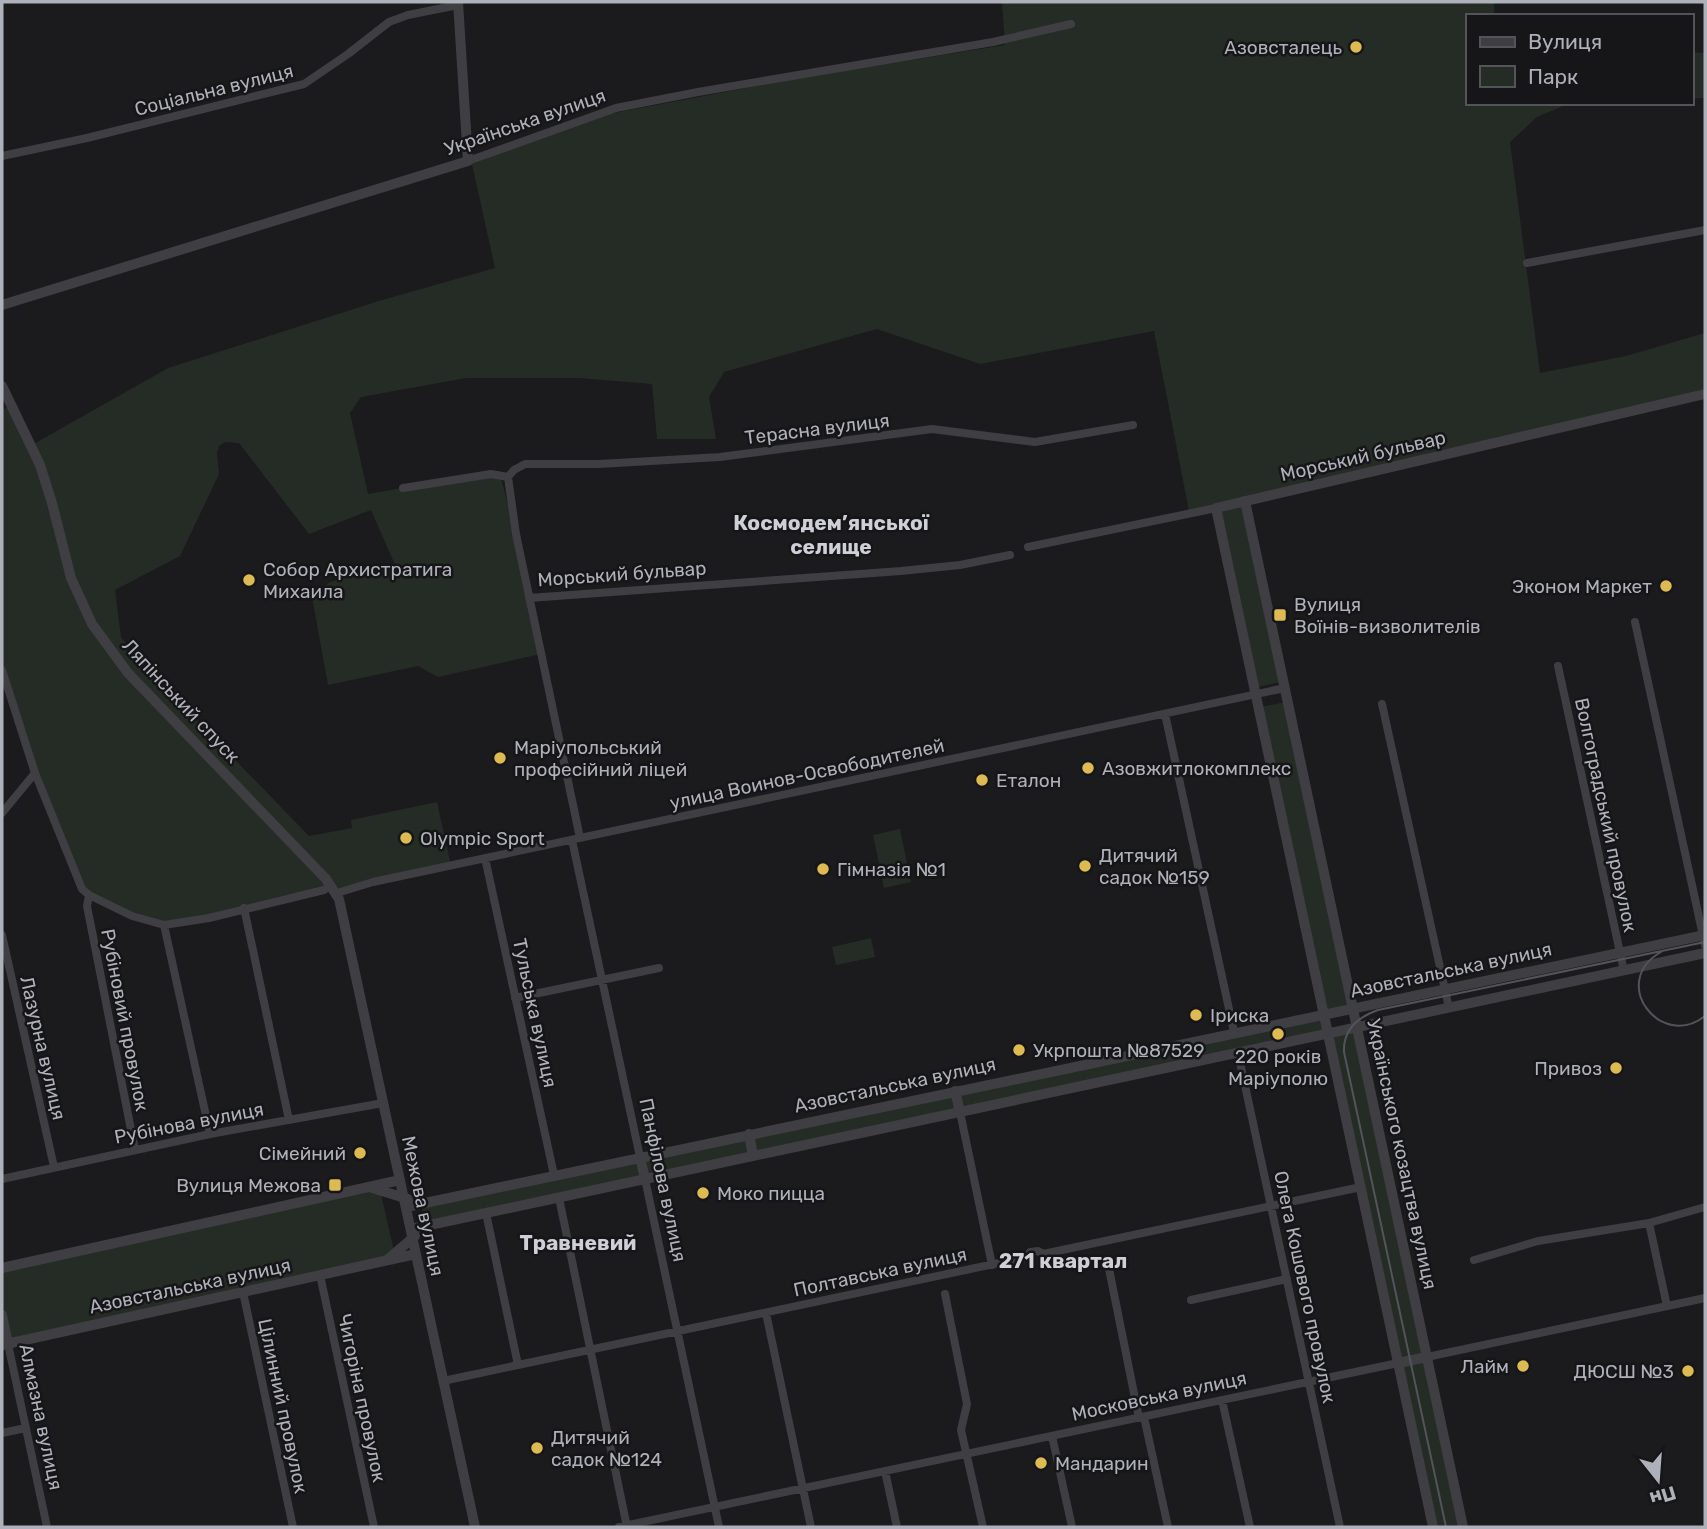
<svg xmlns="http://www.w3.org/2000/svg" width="1707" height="1529" viewBox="0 0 1707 1529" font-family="Rubik,sans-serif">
<rect width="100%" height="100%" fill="#1b1a1c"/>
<path fill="#252c26" d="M 1002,2 L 1494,2 L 1494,16 L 1467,16 L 1467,103 L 1570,103 L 1537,117 L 1510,142 L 1540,373 L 1626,356 L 1705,333 L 1705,390 L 1189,511 L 1154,331 L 980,364 L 877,329 L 724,372 L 709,397 L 716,439 L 657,439 L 652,384 L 579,378 L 466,378 L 361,397 L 350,413 L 368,494 L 499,471 L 516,534 L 541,654 L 438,677 L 418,666 L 328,685 L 312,597 L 330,582 L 396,567 L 371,510 L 309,534 L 239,443 L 225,442 L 219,446 L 217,453 L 219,474 L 180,556 L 115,590 L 121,637 L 141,663 L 309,836 L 352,828 L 351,820 L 437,802 L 451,866 L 164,925 L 89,895 L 35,773 L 2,670 L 2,410 L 12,405 L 32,445 L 168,368 L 382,300 L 495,268 L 472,164 L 603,115 L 800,78 L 1005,45 Z
M 1691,52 L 1705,53 L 1704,98 L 1691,98 Z
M 1243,505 L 1281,682 L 1257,687 L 1219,511 Z
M 1285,702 L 1349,1006 L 1326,1010 L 1261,707 Z
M 900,829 L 911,882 L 884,888 L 873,835 Z
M 871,938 L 875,957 L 836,965 L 832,947 Z
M 1322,1017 L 1326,1033 L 425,1223 L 421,1205 Z
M 1355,1031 L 1424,1355 L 1400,1360 L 1332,1036 Z
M 368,1190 L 381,1194 L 394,1251 L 385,1259 L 2,1343 L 2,1271 Z
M 1425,1360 L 1460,1527 L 1436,1527 L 1401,1365 Z"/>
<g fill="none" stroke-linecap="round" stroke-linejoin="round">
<path stroke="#3e3e43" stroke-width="8" d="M 2,156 L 87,138 L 304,84 L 348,54 L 389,22 L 408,15 L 458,5
M 468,161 L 616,108 L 698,92 L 993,42 L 1071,24
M 1527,263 L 1705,230
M 508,477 L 514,470 L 525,464 L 599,464 L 720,457 L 932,429 L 1035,442 L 1133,425
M 403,488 L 491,474 L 508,477 L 516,534 L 580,838
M 1028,547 L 1216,508
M 529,598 L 901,571 L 960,565 L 1010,555
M 1635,622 L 1705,945
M 1558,666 L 1624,971
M 2,670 L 35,773 L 82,889 L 89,895 L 132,916 L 164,925 L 209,918 L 324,890 L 331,885
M 1382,704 L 1449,1008
M 1165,714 L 1234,1032
M 2,813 L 35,773
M 572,840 L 640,1157
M 485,858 L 554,1175
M 337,893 L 373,882 L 1285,688
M 89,895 L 87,906 L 135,1150
M 244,908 L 289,1120
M 164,925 L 210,1134
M 2,935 L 54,1167
M 515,998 L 659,968
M 1238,1053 L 1340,1527
M 960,1112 L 992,1265
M 2,1179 L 210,1134 L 383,1103
M 645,1179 L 719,1527
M 559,1198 L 627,1527
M 486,1213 L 518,1365
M 1649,1223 L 1667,1306
M 1107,1259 L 1139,1418
M 1474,1260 L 1538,1241 L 1649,1223 L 1705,1207
M 320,1275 L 374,1527
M 243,1292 L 293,1527
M 945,1294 L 967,1404 L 961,1430 L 983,1527
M 1191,1300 L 1287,1279
M 766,1313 L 811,1527
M 8,1344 L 47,1527
M 1427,1357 L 1705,1298
M 443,1381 L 1027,1257 L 1030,1252 L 1038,1251 L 1043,1254 L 1361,1187
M 1222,1400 L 1250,1527
M 1144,1417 L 1168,1527
M 2,1433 L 26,1428
M 1052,1436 L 1072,1527
M 885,1471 L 897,1527
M 619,1527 L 1398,1363"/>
<path stroke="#3e3e43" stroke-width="10" d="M 2,305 L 468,161 L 458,2
M 2,386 L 40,465 L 52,503 L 71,578 L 92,624 L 128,673 L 326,879 L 339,899 L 475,1527
M 1245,501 L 1463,1527
M 955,1091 L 960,1112
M 749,1134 L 753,1156
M 640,1157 L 645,1179
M 369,1187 L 408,1199
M 406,1207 L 1705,935
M 411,1229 L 1705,953
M 387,1260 L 415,1236
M 2,1268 L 400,1180
M 2,1315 L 8,1344
M 2,1345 L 416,1254
M 1398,1363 L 1427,1357
M 1433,1527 L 1216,508 L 1705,394"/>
<path stroke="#53545a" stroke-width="2" d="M 1661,952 C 1608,982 1661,1051 1705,1016
M 1446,1527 L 1344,1052 C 1343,1029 1358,1017 1378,1010 L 1705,942"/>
</g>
<g fill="#ddba52" stroke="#161517" stroke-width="2.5">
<circle cx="1356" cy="47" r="7"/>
<circle cx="249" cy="580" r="7"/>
<circle cx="1666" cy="586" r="7"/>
<rect x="1273" y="608" width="14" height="14" rx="3.5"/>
<circle cx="500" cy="758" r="7"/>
<circle cx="1088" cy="768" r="7"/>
<circle cx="982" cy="780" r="7"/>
<circle cx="406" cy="838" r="7"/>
<circle cx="1085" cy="866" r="7"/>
<circle cx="823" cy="869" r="7"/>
<circle cx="1196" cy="1015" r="7"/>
<circle cx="1278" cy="1034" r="7"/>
<circle cx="1019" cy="1050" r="7"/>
<circle cx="1616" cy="1068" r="7"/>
<circle cx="360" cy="1153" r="7"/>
<rect x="328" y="1178" width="14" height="14" rx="3.5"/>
<circle cx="703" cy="1193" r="7"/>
<circle cx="1523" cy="1366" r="7"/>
<circle cx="1688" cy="1371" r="7"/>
<circle cx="537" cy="1448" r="7"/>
<circle cx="1041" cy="1463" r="7"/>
</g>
<g text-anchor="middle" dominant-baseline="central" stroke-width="5" stroke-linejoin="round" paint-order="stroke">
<g font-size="19" fill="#afb1ba" stroke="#161517" text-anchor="start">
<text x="1342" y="47" text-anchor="end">Азовсталець</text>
<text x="263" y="569">Собор Архистратига<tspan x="263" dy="22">Михаила</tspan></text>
<text x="1652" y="586" text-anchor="end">Эконом Маркет</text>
<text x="1294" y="604">Вулиця<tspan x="1294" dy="22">Воїнів-визволителів</tspan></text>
<text x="514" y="747">Маріупольський<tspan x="514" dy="22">професійний ліцей</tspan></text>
<text x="1102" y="768">Азовжитлокомплекс</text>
<text x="996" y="780">Еталон</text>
<text x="420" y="838">Olympic Sport</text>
<text x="1099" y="855">Дитячий<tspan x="1099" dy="22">садок №159</tspan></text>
<text x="837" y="869">Гімназія №1</text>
<text x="1210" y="1015">Іриска</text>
<text x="1033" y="1050">Укрпошта №87529</text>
<text x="1278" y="1056" text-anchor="middle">220 років<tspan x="1278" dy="22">Маріуполю</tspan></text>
<text x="1602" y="1068" text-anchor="end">Привоз</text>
<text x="346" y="1153" text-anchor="end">Сімейний</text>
<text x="321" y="1185" text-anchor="end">Вулиця Межова</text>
<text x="717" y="1193">Моко пицца</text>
<text x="1509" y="1366" text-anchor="end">Лайм</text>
<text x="1674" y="1371" text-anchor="end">ДЮСШ №3</text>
<text x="551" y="1437">Дитячий<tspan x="551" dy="22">садок №124</tspan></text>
<text x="1055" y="1463">Мандарин</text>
</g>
<g font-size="19" fill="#afb1ba" stroke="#161517">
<text transform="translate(214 90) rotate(-14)">Соціальна вулиця</text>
<text transform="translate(525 122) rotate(-19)">Українська вулиця</text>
<text transform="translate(817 429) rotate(-7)">Терасна вулиця</text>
<text transform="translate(1363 456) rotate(-13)">Морський бульвар</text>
<text transform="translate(622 574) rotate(-4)">Морський бульвар</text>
<text transform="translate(181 701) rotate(47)">Ляпінський спуск</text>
<text transform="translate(807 774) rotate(-12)">улица Воинов-Освободителей</text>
<text transform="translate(1606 815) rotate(78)">Волгоградський провулок</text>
<text transform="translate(1451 970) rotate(-12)">Азовстальська вулиця</text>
<text transform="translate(535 1013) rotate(78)">Тульська вулиця</text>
<text transform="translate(125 1020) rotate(79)">Рубіновий провулок</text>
<text transform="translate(43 1048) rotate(77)">Лазурна вулиця</text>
<text transform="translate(895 1085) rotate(-12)">Азовстальська вулиця</text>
<text transform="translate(189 1123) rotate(-11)">Рубінова вулиця</text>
<text transform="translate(1402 1154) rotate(78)">Українського козацтва вулиця</text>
<text transform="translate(663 1180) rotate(78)">Панфілова вулиця</text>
<text transform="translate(423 1206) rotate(78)">Межова вулиця</text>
<text transform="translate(880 1272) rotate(-12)">Полтавська вулиця</text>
<text transform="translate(190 1286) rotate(-12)">Азовстальська вулиця</text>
<text transform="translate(1305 1287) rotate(78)">Олега Кошового провулок</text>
<text transform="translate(1159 1396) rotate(-12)">Московська вулиця</text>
<text transform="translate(362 1398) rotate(78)">Чигоріна провулок</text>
<text transform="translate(283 1406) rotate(78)">Цілинний провулок</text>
<text transform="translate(41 1417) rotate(78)">Алмазна вулиця</text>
</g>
<g font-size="21" font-weight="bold" fill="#cfd0d7" stroke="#161517">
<text x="831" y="522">Космодем’янської<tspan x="831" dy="24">селище</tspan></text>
<text x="578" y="1242">Травневий</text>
<text x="1063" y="1260">271 квартал</text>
</g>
</g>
<rect width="1707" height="1529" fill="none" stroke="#afb1ba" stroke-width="7"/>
<rect x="1466" y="14" width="228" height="91" fill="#161517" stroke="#535358" stroke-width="2"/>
<rect x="1480" y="37" width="35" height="10" fill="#3e3e43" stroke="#535358" stroke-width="2"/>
<text x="1528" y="49" font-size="21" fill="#afb1ba">Вулиця</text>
<rect x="1480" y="66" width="35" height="21" fill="#252c26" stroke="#535358" stroke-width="2"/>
<text x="1528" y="84" font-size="21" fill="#afb1ba">Парк</text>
<g transform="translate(1658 1480) rotate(163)" stroke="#161517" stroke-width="5" paint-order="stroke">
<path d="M0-5L12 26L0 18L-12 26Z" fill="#afb1ba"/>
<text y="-10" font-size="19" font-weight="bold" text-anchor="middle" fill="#afb1ba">Пн</text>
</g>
</svg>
